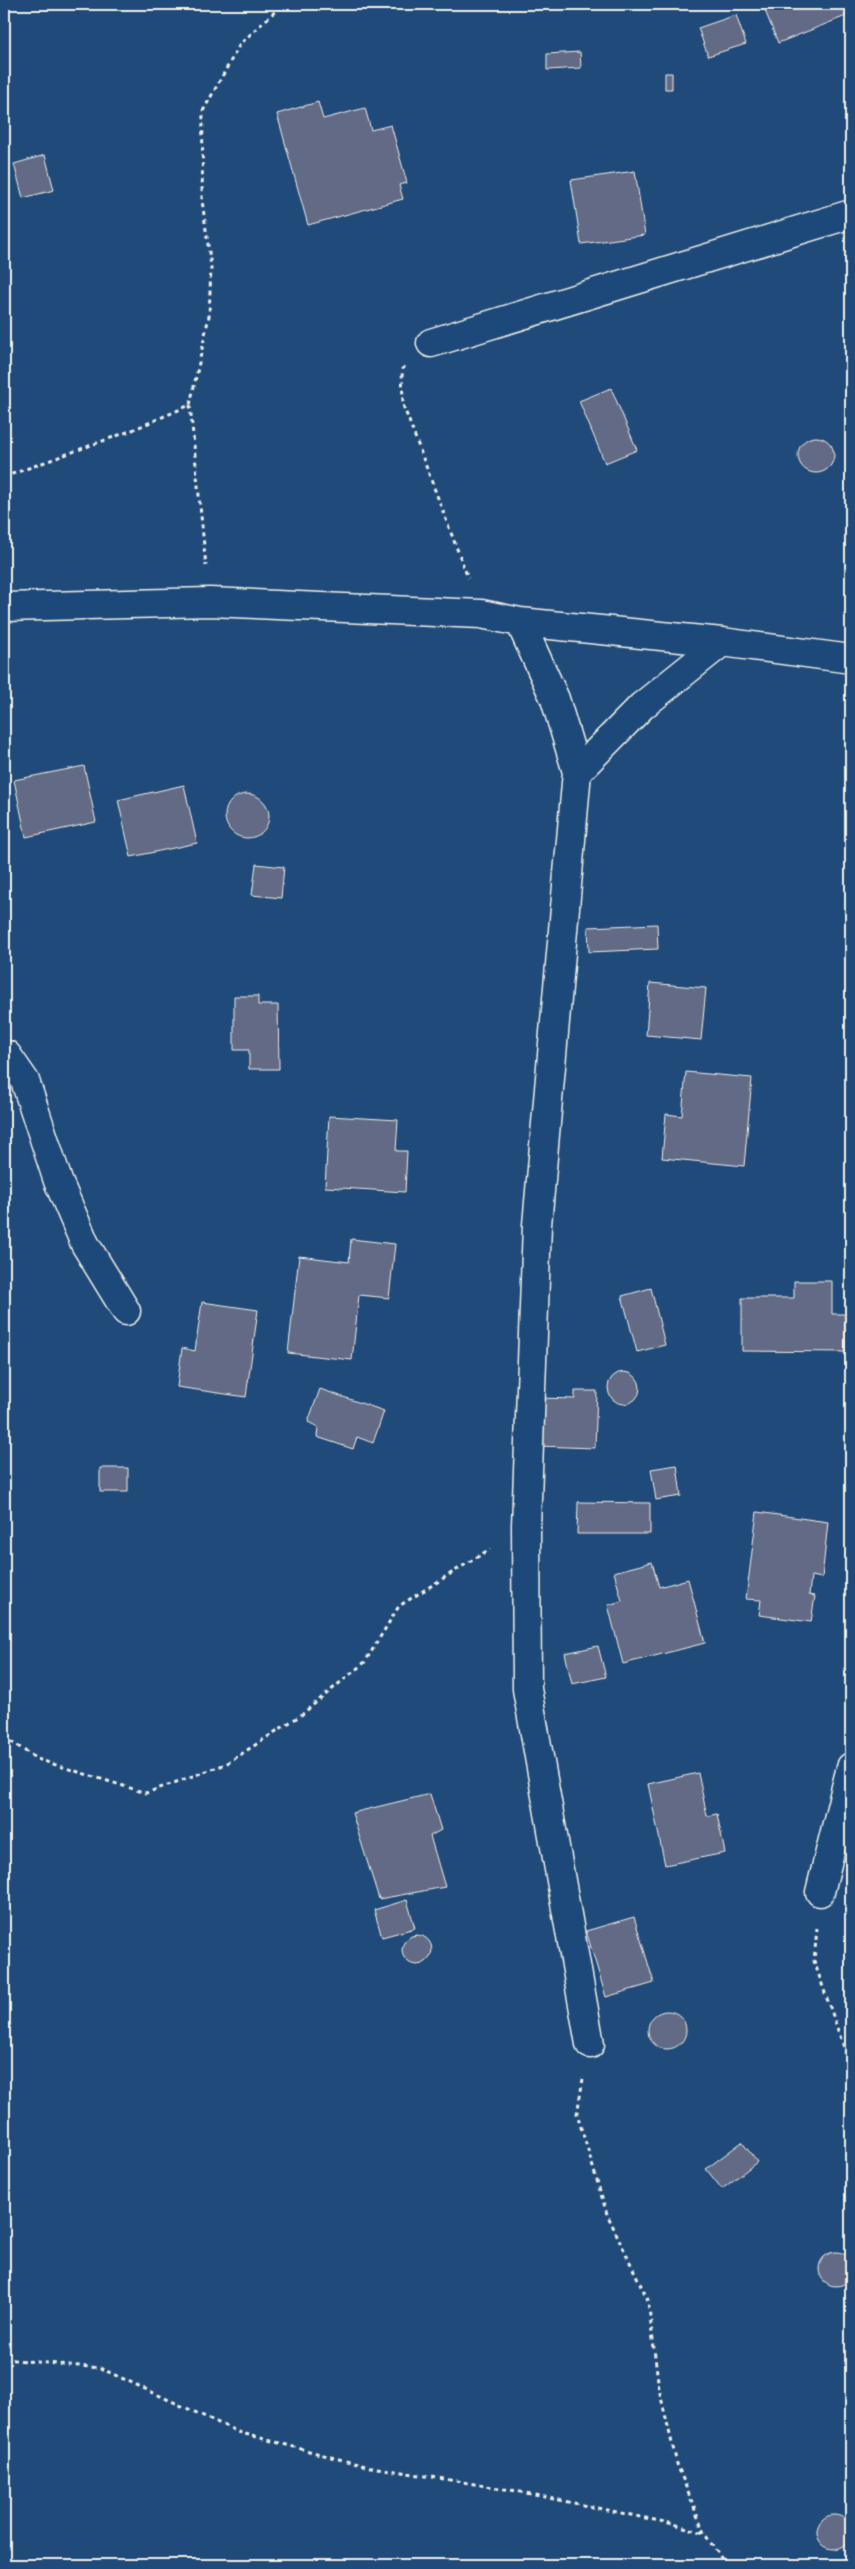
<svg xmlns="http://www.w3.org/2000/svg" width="855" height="2569" viewBox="0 0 855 2569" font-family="'Balsamiq Sans',sans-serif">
<rect width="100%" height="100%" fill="#1f4a7a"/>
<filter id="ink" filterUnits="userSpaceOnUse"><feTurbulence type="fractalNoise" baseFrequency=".02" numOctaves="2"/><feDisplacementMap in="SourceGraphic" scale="10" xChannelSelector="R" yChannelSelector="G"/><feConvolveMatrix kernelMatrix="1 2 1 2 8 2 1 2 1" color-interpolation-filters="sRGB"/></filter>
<g filter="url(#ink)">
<path fill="#626b85" stroke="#f4f1e8" d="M 774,4 L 851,4 L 851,14 L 778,43 L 764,8 Z
M 736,15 L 746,44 L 708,56 L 698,28 Z
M 580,52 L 581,68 L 547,70 L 547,54 Z
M 665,73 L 672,73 L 672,89 L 665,89 Z
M 318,102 L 323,119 L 365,108 L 371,130 L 391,125 L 407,183 L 399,185 L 403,199 L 308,225 L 277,114 Z
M 45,155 L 54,190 L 23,198 L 14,164 Z
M 635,171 L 645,235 L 581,244 L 571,180 Z
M 611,388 L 637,450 L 605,463 L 579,401 Z
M798 455a18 18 0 1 1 36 0a18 18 0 1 1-36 0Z
M 84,766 L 96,822 L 26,837 L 14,780 Z
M 184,785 L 197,843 L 131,857 L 118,800 Z
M225 816a22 22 0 1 1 44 0a22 22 0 1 1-44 0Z
M 256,864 L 284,867 L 281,898 L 252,895 Z
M 657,924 L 658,949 L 589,952 L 588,927 Z
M 650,983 L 706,988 L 701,1040 L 646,1035 Z
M 234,996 L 258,996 L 258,1005 L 278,1005 L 279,1069 L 249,1069 L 249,1050 L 234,1050 Z
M 686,1072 L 752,1078 L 744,1166 L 662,1158 L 666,1114 L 682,1116 Z
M 329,1116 L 398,1120 L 396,1151 L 407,1151 L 405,1192 L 325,1187 Z
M 351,1239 L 395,1244 L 389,1298 L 359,1295 L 352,1360 L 288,1353 L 299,1256 L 349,1262 Z
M 794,1281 L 832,1281 L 832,1314 L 845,1314 L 845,1352 L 742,1351 L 742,1298 L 794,1298 Z
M 651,1288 L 665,1345 L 637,1352 L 622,1296 Z
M 202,1302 L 258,1310 L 246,1397 L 177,1387 L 182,1348 L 195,1351 Z
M608 1388a16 16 0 1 1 32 0a16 16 0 1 1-32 0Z
M 320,1389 L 384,1411 L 373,1443 L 357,1437 L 353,1449 L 317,1437 L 318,1427 L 308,1422 Z
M 575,1391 L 597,1391 L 595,1448 L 537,1446 L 538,1398 L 575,1399 Z
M 677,1465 L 681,1496 L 656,1500 L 651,1469 Z
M 100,1468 L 128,1468 L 128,1492 L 100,1492 Z
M 578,1502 L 650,1503 L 650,1534 L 577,1534 Z
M 757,1512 L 828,1522 L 822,1578 L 811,1576 L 809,1595 L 815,1596 L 811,1622 L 759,1615 L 761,1600 L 746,1599 Z
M 652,1562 L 659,1587 L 688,1579 L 705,1643 L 623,1664 L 608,1605 L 622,1601 L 614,1572 Z
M 598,1646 L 606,1677 L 572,1684 L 565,1653 Z
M 698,1773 L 707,1816 L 717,1814 L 725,1853 L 665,1865 L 648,1784 Z
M 430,1794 L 441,1830 L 430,1836 L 445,1887 L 379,1899 L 352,1813 Z
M 407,1900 L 415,1928 L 382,1937 L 374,1910 Z
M 634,1917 L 654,1983 L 606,1997 L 586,1931 Z
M402 1950a15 15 0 1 1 30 0a15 15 0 1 1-30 0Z
M648 2030a19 19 0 1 1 38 0a19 19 0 1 1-38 0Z
M 742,2142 L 757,2162 L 722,2189 L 706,2169 Z
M819 2269a17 17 0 1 1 34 0a17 17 0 1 1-34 0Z
M817 2532a17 17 0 1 1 34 0a17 17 0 1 1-34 0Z"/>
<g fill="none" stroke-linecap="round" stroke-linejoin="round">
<g stroke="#f4f1e8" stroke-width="31">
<path id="minor" d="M 431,343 L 851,214
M 4,607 L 210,602 L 481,614 L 520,622 L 722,642 L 851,659
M 520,622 L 555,699 L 577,772 L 537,1225 L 526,1526 L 527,1689 L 590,2044
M 577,772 L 642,706 L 722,642
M 4,1055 L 7,1055 L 25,1081 L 58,1181 L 85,1244 L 126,1311
M 820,1892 L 851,1767"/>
</g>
<path stroke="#f4f1e8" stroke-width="3" stroke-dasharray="4 4" stroke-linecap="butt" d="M 405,367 L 402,369 L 403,405 L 468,578
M 190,405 L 206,566
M 4,477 L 130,431 L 190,405 L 209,316 L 211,267 L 202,200 L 203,111 L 240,44 L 283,4
M 4,1737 L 37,1759 L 146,1793 L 226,1764 L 301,1715 L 365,1662 L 399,1606 L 490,1549
M 817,1928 L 814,1961 L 851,2068
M 583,2079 L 577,2114 L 607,2214 L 648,2300 L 659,2389 L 677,2464 L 704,2533 L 726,2565
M 4,2359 L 100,2368 L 238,2432 L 365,2466 L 511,2490 L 674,2524 L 704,2533"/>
<use href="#minor" stroke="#1f4a7a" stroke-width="28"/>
</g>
</g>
<rect width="855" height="2569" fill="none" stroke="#1f4a7a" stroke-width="20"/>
<rect x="10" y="10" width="835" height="2549" fill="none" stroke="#f4f1e8" stroke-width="2" filter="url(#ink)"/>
</svg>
